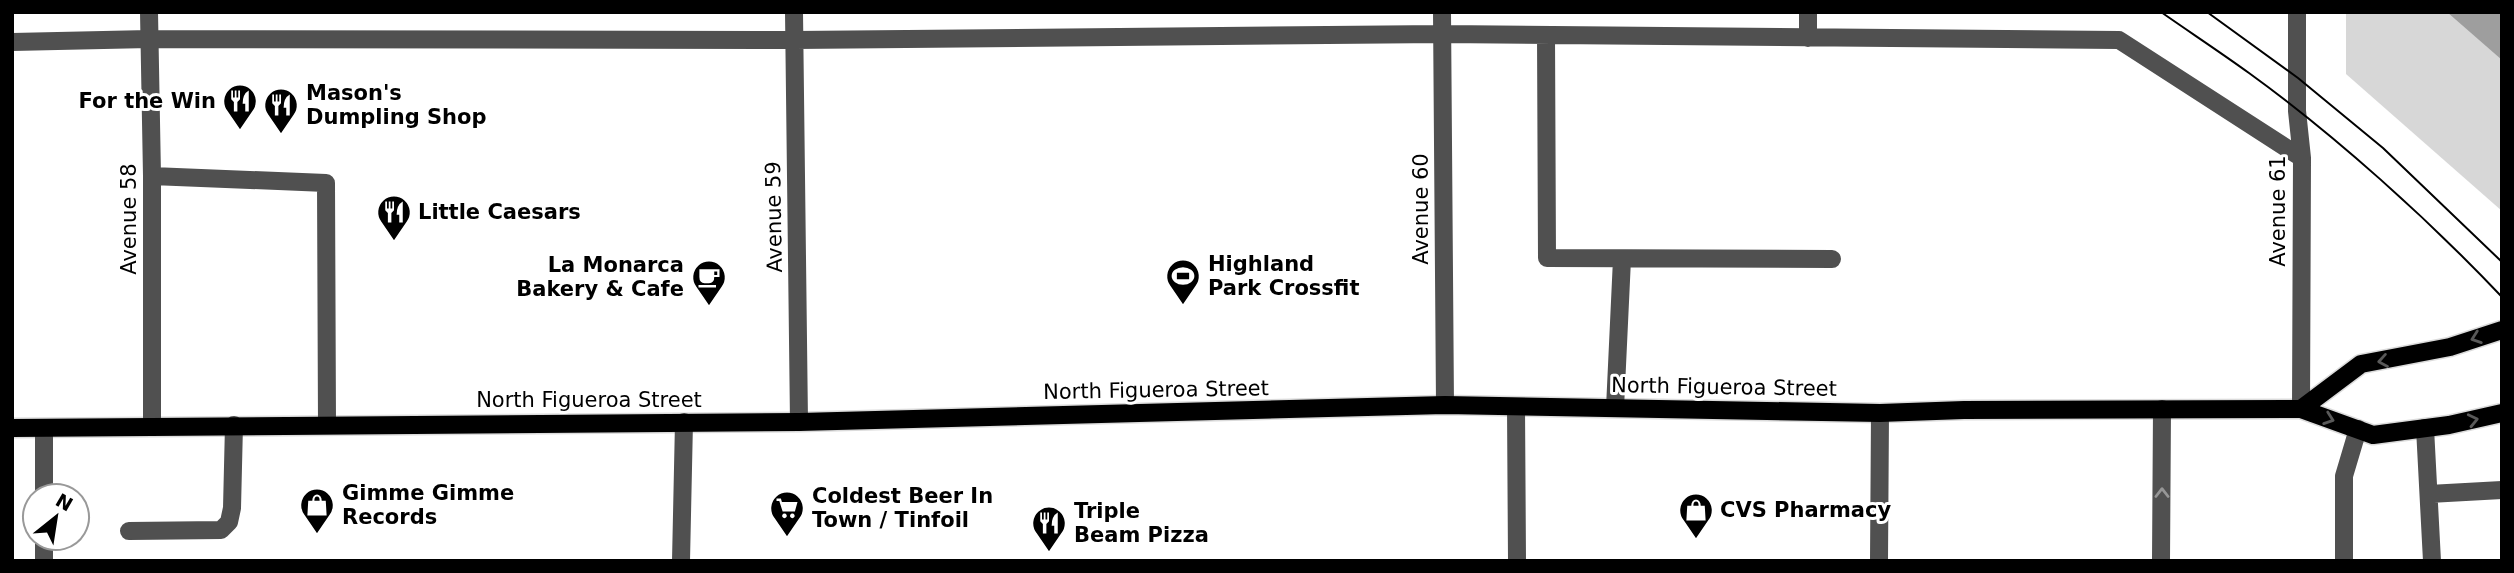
<svg xmlns="http://www.w3.org/2000/svg" width="2514" height="573" viewBox="0 0 2514 573" font-family="'DejaVu Sans',sans-serif">
<rect width="100%" height="100%" fill="#fff"/>
<path fill="#d7d7d7" d="M 2346,12 L 2502,12 L 2502,211 L 2346,74 Z"/>
<path fill="#9e9e9e" d="M 2447,12 L 2502,12 L 2502,60 Z"/>
<g fill="none" stroke-linecap="round" stroke-linejoin="round">
<g stroke="#dbdbdb" stroke-width="21">
<path id="major" d="M 2301,409 L 2361,364 L 2450,347 L 2502,330
M 12,428 L 799,422 L 1445,405 L 1880,413 L 1964,410 L 2301,409 L 2373,435 L 2449,425 L 2502,413"/>
</g>
<path stroke="#505050" stroke-width="18" d="M 149,12 L 152,176 L 152,425
M 794,12 L 799,422
M 1442,12 L 1445,405
M 2297,12 L 2297,111 L 2302,158 L 2301,409
M 1546,35 L 1547,258 L 1832,259
M 1808,38 L 1808,12
M 12,42 L 149,39 L 795,40 L 1442,34 L 2119,40 L 2302,158
M 152,176 L 326,183 L 327,425
M 1516,407 L 1517,561
M 1615,408 L 1622,259
M 2425,428 L 2432,561
M 2429,494 L 2502,490
M 44,496 L 44,428
M 129,531 L 221,530 L 229,522 L 232,508 L 234,425
M 44,561 L 44,538
M 681,561 L 684,422
M 1879,561 L 1880,413
M 2161,561 L 2162,409
M 2344,561 L 2344,476 L 2358,429"/>
<use href="#major" stroke="#000" stroke-width="18"/>
<path stroke="#000" stroke-width="2" d="M 2161,12 C 2191,33 2220,52 2249,73 C 2336,136 2428,219 2502,297
M 2207,12 L 2298,78 L 2383,148 L 2502,262"/>
</g>
<defs><path id="oneway-chevron" d="M-2-3.5L2.5 0L-2 3.5" fill="none" stroke-width="1.6" stroke-linecap="round" stroke-linejoin="round" transform="scale(1.75)"/></defs>
<g stroke="#595959">
<use href="#oneway-chevron" transform="translate(2476 338) rotate(161)"/>
<use href="#oneway-chevron" transform="translate(2383 361) rotate(170)"/>
<use href="#oneway-chevron" transform="translate(2329 419) rotate(19)"/>
<use href="#oneway-chevron" transform="translate(2473 420) rotate(-13)"/>
</g>
<use stroke="#969696" href="#oneway-chevron" transform="translate(2162 493) rotate(-90)"/>
<defs>
<g id="restaurant-pin" transform="scale(1.75)"><path d="M0 17L-7.5 6A9.5 9.5 0 1 1 7.5 6Z" fill="#000" stroke="#fff"/><path d="M-5-6h1v4h1v-4h1v4h1v-4h1v5L-1.5 .5V6h-2V.5L-5-1ZM5-6V6H3V1.5H1.5Q1.5-4 5-6Z" fill="#fff"/></g>
<g id="stadium-pin" transform="scale(1.75)"><path d="M0 17L-7.5 6A9.5 9.5 0 1 1 7.5 6Z" fill="#000" stroke="#fff"/><path d="M0-5a6.5 5 0 1 0 0 10a6.5 5 0 1 0 0-10ZM-3.5-1.8h7v3.6h-7Z" fill="#fff"/></g>
<g id="cafe-pin" transform="scale(1.75)"><path d="M0 17L-7.5 6A9.5 9.5 0 1 1 7.5 6Z" fill="#000" stroke="#fff"/><path d="M-5.5-4.5H6V0H3Q3 3.5 0 3.5H-2.5Q-5.5 3.5-5.5 0ZM3-3.2v2h1.7v-2ZM-6 4.5H4V6H-6Z" fill="#fff"/></g>
<g id="shop-pin" transform="scale(1.75)"><path d="M0 17L-7.5 6A9.5 9.5 0 1 1 7.5 6Z" fill="#000" stroke="#fff"/><path d="M-5-2.5h2.3a2.7 3.5 0 0 1 5.4 0H5L5.5 6h-11ZM-1.5-2.5h3a1.5 2.3 0 0 0-3 0Z" fill="#fff"/></g>
<g id="supermarket-pin" transform="scale(1.75)"><path d="M0 17L-7.5 6A9.5 9.5 0 1 1 7.5 6Z" fill="#000" stroke="#fff"/><path d="M-6-5.5h2.5l.6 2H6L4.5 2H-2.5L-4.4-4H-6ZM-1.5 3.2a1.3 1.3 0 1 0 .1 0ZM3 3.2a1.3 1.3 0 1 0 .1 0Z" fill="#fff"/></g>
</defs>
<g fill-rule="evenodd">
<use href="#restaurant-pin" x="240" y="101"/>
<use href="#restaurant-pin" x="281" y="105"/>
<use href="#restaurant-pin" x="394" y="212"/>
<use href="#stadium-pin" x="1183" y="276"/>
<use href="#cafe-pin" x="709" y="277"/>
<use href="#shop-pin" x="317" y="505"/>
<use href="#supermarket-pin" x="787" y="508"/>
<use href="#shop-pin" x="1696" y="510"/>
<use href="#restaurant-pin" x="1049" y="523"/>
</g>
<g text-anchor="middle" dominant-baseline="central" stroke-width="6" stroke-linejoin="round" paint-order="stroke">
<g font-size="21" font-weight="bold" fill="#000" stroke="#fff" text-anchor="start">
<text x="306" y="93">Mason's<tspan x="306" dy="24">Dumpling Shop</tspan></text>
<text x="216" y="101" text-anchor="end">For the Win</text>
<text x="418" y="212">Little Caesars</text>
<text x="1208" y="264">Highland<tspan x="1208" dy="24">Park Crossfit</tspan></text>
<text x="684" y="265" text-anchor="end">La Monarca<tspan x="684" dy="24">Bakery &amp; Cafe</tspan></text>
<text x="342" y="493">Gimme Gimme<tspan x="342" dy="24">Records</tspan></text>
<text x="812" y="496">Coldest Beer In<tspan x="812" dy="24">Town / Tinfoil</tspan></text>
<text x="1720" y="510">CVS Pharmacy</text>
<text x="1074" y="511">Triple<tspan x="1074" dy="24">Beam Pizza</tspan></text>
</g>
<g font-size="21" fill="#000" stroke="#fff">
<text transform="translate(1421 209) rotate(-90)">Avenue 60</text>
<text transform="translate(2278 211) rotate(-90)">Avenue 61</text>
<text transform="translate(774 217) rotate(-91)">Avenue 59</text>
<text transform="translate(129 219) rotate(-90)">Avenue 58</text>
<text transform="translate(1724 387) rotate(1)">North Figueroa Street</text>
<text transform="translate(1156 390) rotate(-1)">North Figueroa Street</text>
<text x="589" y="400">North Figueroa Street</text>
</g>
</g>
<rect width="2514" height="573" fill="none" stroke="#000000" stroke-width="28"/>
<g transform="translate(56 517) rotate(30)"><circle r="33" fill="#ffffff" stroke="#999999" stroke-width="2"/>
<path d="M0-5L12 26L0 18L-12 26Z" fill="#000000"/>
<text y="-10" font-size="19" font-weight="bold" text-anchor="middle" fill="#000000">N</text>
</g>
</svg>
